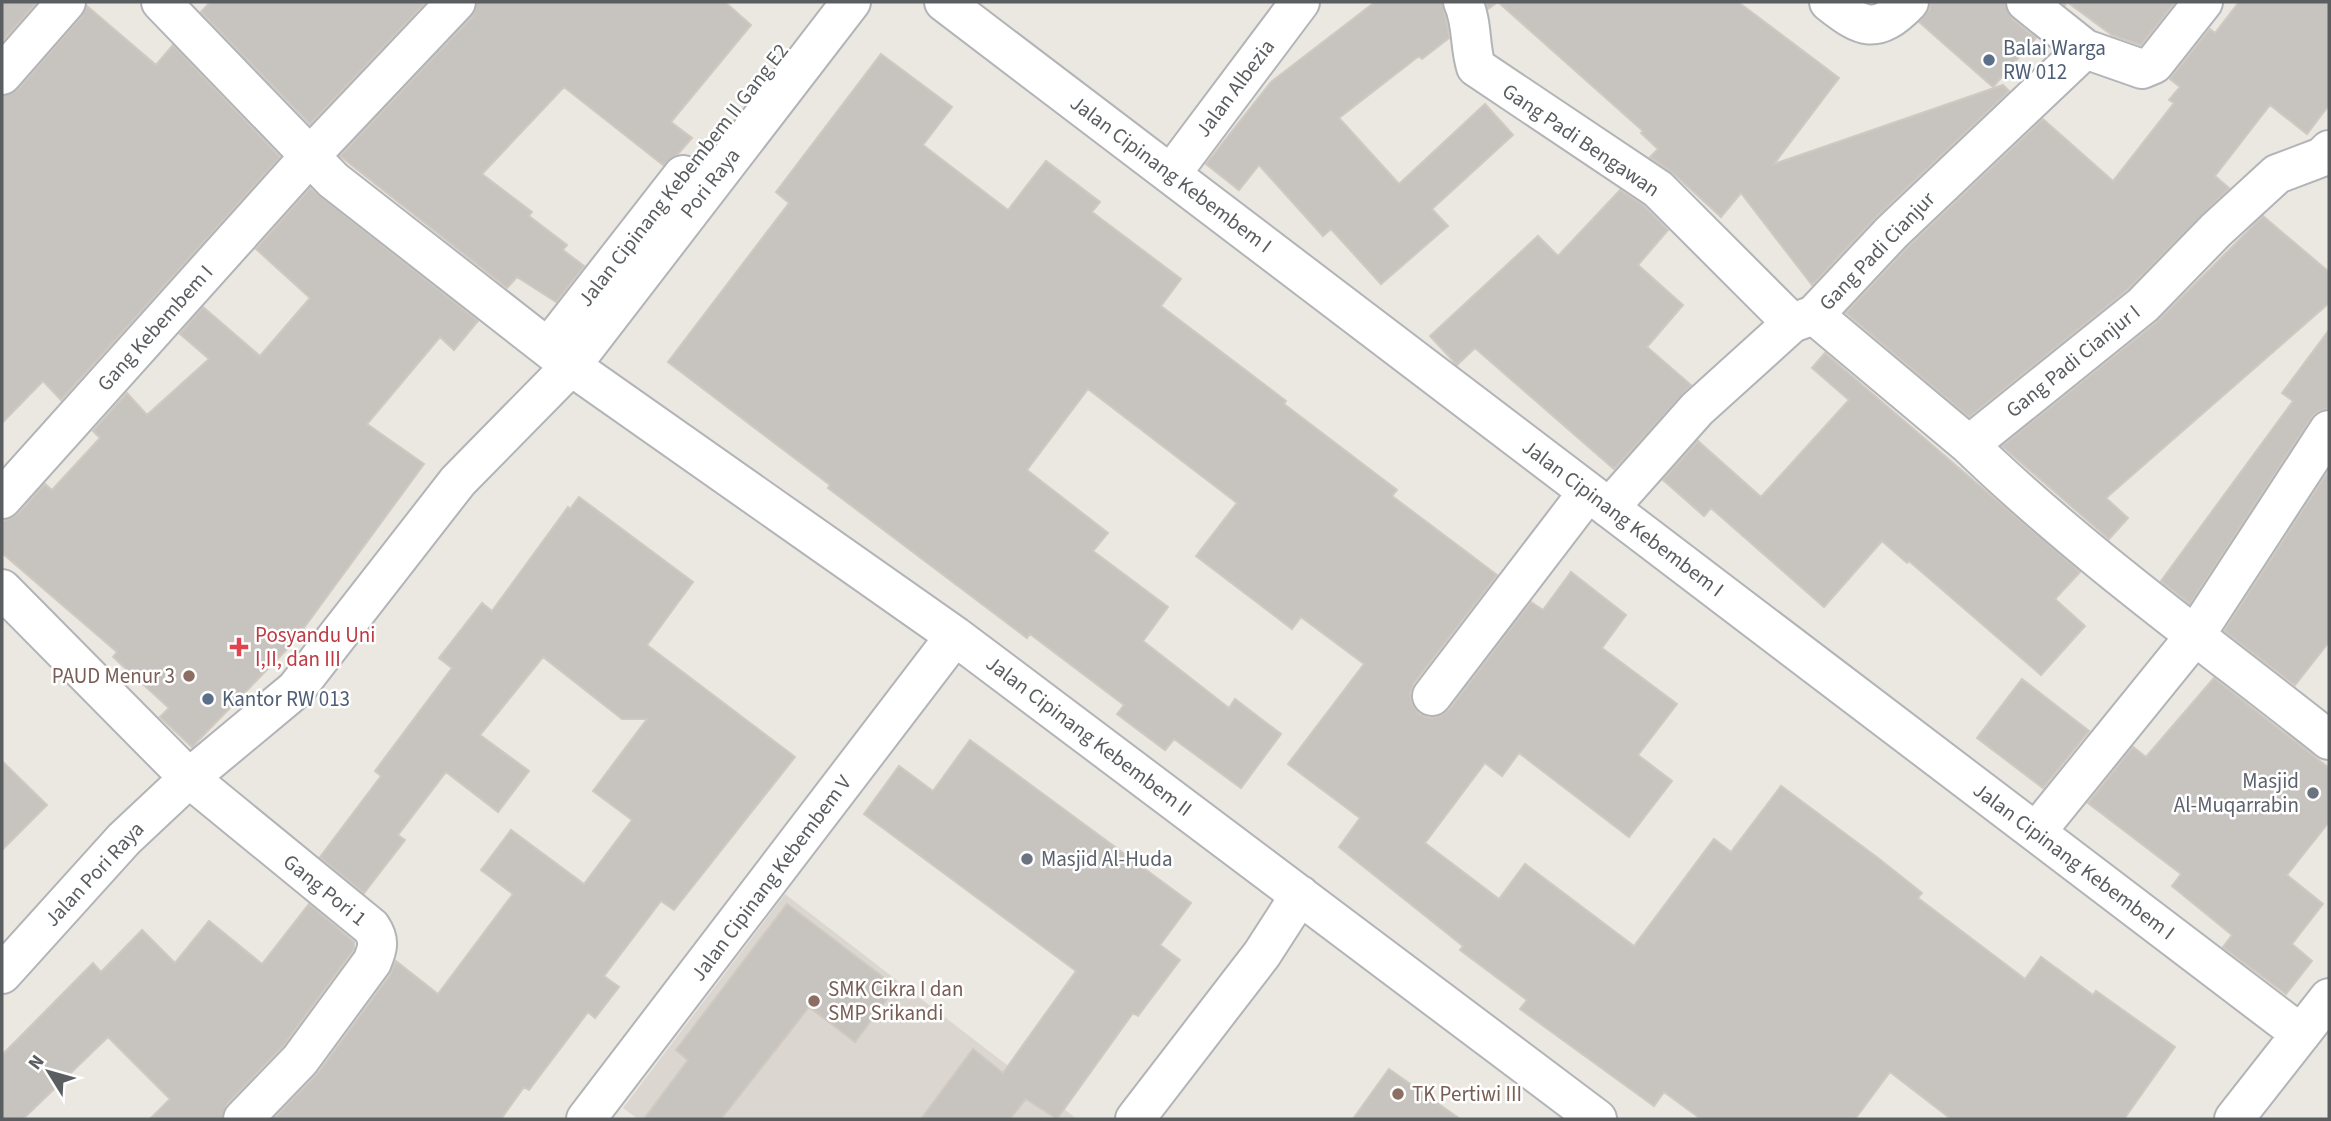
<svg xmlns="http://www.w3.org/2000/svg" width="2331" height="1121" viewBox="0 0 2331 1121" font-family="'Source Sans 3',sans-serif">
<rect width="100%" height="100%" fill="#ebe8e1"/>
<path fill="#dbd7d0" d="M 785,894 L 1077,1119 L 638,1119 L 623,1108 Z"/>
<path fill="#c7c3be" stroke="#cfc9c1" stroke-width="2" d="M 2,2 L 37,2 L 2,42 Z
M 210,2 L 426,2 L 310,124 L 201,12 Z
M 477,2 L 725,2 L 751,25 L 671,122 L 692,138 L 678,154 L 663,165 L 564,87 L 482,174 L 532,212 L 529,216 L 567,245 L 563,250 L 584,266 L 556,302 L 517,277 L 507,288 L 340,156 L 472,17 Z
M 1375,2 L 1442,2 L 1448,29 L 1449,38 L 1422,59 L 1419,56 L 1339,118 L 1399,184 L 1485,104 L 1513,135 L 1432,209 L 1448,226 L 1381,284 L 1331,229 L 1323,236 L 1259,165 L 1239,190 L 1206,164 L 1271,82 Z
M 1486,2 L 1738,2 L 1839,78 L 1774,164 L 2003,85 L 2009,91 L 1877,216 L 1812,285 L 1741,193 L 1721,217 L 1673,173 L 1650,157 L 1658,149 L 1641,133 L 1643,131 L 1498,2 L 1488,9 Z
M 1930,2 L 2005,2 L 2012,19 L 2036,38 L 1993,87 L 1919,22 L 1930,9 Z
M 2061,2 L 2175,2 L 2141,45 L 2112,35 L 2067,2 L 2065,5 Z
M 2239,2 L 2329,2 L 2329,105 L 2307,134 L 2270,105 L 2215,176 L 2229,188 L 2128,289 L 1969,417 L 1846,313 L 1908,247 L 2043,119 L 2113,181 L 2174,103 L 2169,100 L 2180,87 L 2170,79 L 2210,29 L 2215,33 Z
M 87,6 L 156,65 L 173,45 L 280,157 L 61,400 L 43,381 L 2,423 L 2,96 L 18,89 L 82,16 Z
M 881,54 L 952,107 L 923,145 L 1008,210 L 1046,161 L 1100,202 L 1092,212 L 1181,279 L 1161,306 L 1286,401 L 1284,404 L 1397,490 L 1392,496 L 1497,575 L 1414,683 L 1410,693 L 1412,704 L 1419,714 L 1429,718 L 1440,716 L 1449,710 L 1531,602 L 1543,610 L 1571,572 L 1626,615 L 1602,648 L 1677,704 L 1638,755 L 1672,781 L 1629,837 L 1519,753 L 1502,776 L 1485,763 L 1425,843 L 1499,899 L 1525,864 L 1634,946 L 1714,839 L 1731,852 L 1781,786 L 1878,858 L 1922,893 L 1918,898 L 2025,979 L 2041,957 L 2093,995 L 2096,991 L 2175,1047 L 2124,1119 L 1951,1119 L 1890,1072 L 1855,1119 L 1701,1119 L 1664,1092 L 1654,1106 L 1520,1009 L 1527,1000 L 1460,950 L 1463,946 L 1339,847 L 1360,818 L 1288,764 L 1364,664 L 1301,617 L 1292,629 L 1196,556 L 1237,503 L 1088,389 L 1027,470 L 1108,533 L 1093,551 L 1168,607 L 1143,641 L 1229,708 L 1235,699 L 1281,734 L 1241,788 L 1174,739 L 1165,750 L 1117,714 L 1124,705 L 1030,634 L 1027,638 L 828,488 L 830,485 L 668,362 L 789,203 L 776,192 Z
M 310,188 L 478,321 L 454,350 L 440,337 L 367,424 L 424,464 L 292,644 L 192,747 L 160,717 L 169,708 L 113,657 L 117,652 L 2,553 L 2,522 L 18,514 L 45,484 L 52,490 L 100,438 L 93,431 L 127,393 L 147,415 L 209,359 L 180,334 L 203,307 L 260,356 L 310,298 L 256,249 Z
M 1620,190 L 1644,206 L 1668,230 L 1638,265 L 1683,305 L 1647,347 L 1691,385 L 1614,469 L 1475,348 L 1457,365 L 1430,336 L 1538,236 L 1558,256 Z
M 2263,216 L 2329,272 L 2329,303 L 2106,498 L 2128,518 L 2109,539 L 2002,446 L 2157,322 Z
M 2329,330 L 2329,408 L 2319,411 L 2311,418 L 2190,604 L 2161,581 L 2293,401 L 2282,393 Z
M 1825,353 L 2080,572 L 2055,599 L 2085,626 L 2041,675 L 1909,561 L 1907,563 L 1882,541 L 1824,607 L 1711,508 L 1704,516 L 1663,480 L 1698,441 L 1761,497 L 1849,400 L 1812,368 Z
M 2329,470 L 2329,642 L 2295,685 L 2224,631 Z
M 579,497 L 693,582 L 647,645 L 795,757 L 674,910 L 661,901 L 604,976 L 619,987 L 595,1018 L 588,1012 L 529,1090 L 524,1087 L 501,1119 L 273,1119 L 318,1073 L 390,975 L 396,961 L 438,994 L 513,894 L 481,870 L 511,830 L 584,884 L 632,820 L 593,791 L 647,719 L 622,719 L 543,657 L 480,735 L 529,771 L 498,812 L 446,772 L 398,835 L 405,840 L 364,893 L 320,857 L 381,776 L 375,771 L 452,668 L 439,658 L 482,603 L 492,611 L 568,507 L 570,509 Z
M 2214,678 L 2329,768 L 2329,822 L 2287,875 L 2323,904 L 2292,944 L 2312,961 L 2286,994 L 2223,947 L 2232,935 L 2172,886 L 2181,874 L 2088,803 L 2133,747 L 2146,757 Z
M 2022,679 L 2089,731 L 2043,788 L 1977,738 Z
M 970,740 L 1191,903 L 1160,945 L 1180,960 L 1138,1016 L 1133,1013 L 1057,1119 L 1026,1099 L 1010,1119 L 921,1119 L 973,1049 L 1003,1073 L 1076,971 L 864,814 L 899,766 L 933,791 Z
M 2,761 L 47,805 L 2,850 Z
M 309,904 L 354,942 L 354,949 L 283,1046 L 227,1104 L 222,1119 L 150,1119 L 170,1099 L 108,1037 L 23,1119 L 2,1119 L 2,1055 L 93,963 L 101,972 L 142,930 L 175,963 L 209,921 L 262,964 Z
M 787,904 L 896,987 L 855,1042 L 809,1007 L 721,1119 L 644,1119 L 688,1060 L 676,1050 Z
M 1389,1069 L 1460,1119 L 1353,1119 Z"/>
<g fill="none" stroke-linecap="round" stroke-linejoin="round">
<g stroke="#b2b4b8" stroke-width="42">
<path id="minor" d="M 161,2 L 333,180 L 571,366 L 955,636 L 1597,1119
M 944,2 L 2301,1034
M 1463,2 C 1473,24 1469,44 1476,67 L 1658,189 L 1792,323
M 1829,2 C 1862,28 1876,36 1909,2
M 2026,2 L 2085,49 L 2142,69 L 2154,64 L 2203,2
M 2,75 L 66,2
M 1171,174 L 1300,2
M 1814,315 L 1969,445 L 2143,305 L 2216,230 L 2277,174 L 2322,157 L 2329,150
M 548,348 L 683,175
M 1969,445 C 2081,553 2208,644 2329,740
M 2,499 L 308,158 L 456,2
M 1609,508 L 1697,409 L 1792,323 L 1814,315 L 1892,232 L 2085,49
M 2,589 L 189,778 L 371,927 C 380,940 378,948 372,962 L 300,1060 L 243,1119
M 1432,696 L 1588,492
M 2036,832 L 2194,637 L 2329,430
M 2,974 L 124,839 L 189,778 L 296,689 L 458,481 L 571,366 L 851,2
M 586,1119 L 955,636
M 1135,1119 L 1262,954 L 1300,895
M 2234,1119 L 2329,998"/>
</g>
<use href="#minor" stroke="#fff" stroke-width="38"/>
</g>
<g fill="#5c6f8a" stroke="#fff" stroke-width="2.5">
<circle cx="1989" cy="60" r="7"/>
<circle cx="208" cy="699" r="7"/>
</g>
<path fill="#e0444e" stroke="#fff" stroke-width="2.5" d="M235.5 636.5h7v7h7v7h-7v7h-7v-7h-7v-7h7z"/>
<g fill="#8d6e63" stroke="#fff" stroke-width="2.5">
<circle cx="189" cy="676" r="7"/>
<circle cx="814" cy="1001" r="7"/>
<circle cx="1398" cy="1094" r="7"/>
</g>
<g fill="#6b7280" stroke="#fff" stroke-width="2.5">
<circle cx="2313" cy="793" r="7"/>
<circle cx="1027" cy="859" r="7"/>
</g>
<g text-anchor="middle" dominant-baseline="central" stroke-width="5" stroke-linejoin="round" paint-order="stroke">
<g font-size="21" fill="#4e5e75" stroke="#fff" text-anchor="start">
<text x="2003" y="48">Balai Warga<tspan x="2003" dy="24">RW 012</tspan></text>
<text x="222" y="699">Kantor RW 013</text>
</g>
<g font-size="21" fill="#5a5e61" stroke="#fff">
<text transform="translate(1235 88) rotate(-53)">Jalan Albezia</text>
<text transform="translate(1581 140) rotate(34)">Gang Padi Bengawan</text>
<text transform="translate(1171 174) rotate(37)">Jalan Cipinang Kebembem I</text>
<text transform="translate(683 175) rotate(-52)">Jalan Cipinang Kebembem II Gang E2</text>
<text transform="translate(710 183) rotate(-52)">Pori Raya</text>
<text transform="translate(1877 251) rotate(-46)">Gang Padi Cianjur</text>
<text transform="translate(155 328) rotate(-48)">Gang Kebembem I</text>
<text transform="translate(2073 361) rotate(-39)">Gang Padi Cianjur I</text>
<text transform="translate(1623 518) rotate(37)">Jalan Cipinang Kebembem I</text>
<text transform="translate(1089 736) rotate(37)">Jalan Cipinang Kebembem II</text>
<text transform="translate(2074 861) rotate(37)">Jalan Cipinang Kebembem I</text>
<text transform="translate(94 874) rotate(-47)">Jalan Pori Raya</text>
<text transform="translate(771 878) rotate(-53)">Jalan Cipinang Kebembem V</text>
<text transform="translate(325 890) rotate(39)">Gang Pori 1</text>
</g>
<g font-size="21" fill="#be3a42" stroke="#fff" text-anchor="start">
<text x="255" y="635">Posyandu Uni<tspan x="255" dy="24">I,II, dan III</tspan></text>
</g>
<g font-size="21" fill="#785e54" stroke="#fff" text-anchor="start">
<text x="175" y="676" text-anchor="end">PAUD Menur 3</text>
<text x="828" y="989">SMK Cikra I dan<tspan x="828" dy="24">SMP Srikandi</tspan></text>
<text x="1412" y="1094">TK Pertiwi III</text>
</g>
<g font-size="21" fill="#5b616d" stroke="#fff" text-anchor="end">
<text x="2299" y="781">Masjid<tspan x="2299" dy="24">Al-Muqarrabin</tspan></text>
<text x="1041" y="859" text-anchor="start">Masjid Al-Huda</text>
</g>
</g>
<rect width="2331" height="1121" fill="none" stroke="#5a5e61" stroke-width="7"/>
<g transform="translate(49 1072) rotate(307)" stroke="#ffffff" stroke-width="5" paint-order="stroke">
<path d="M0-5L12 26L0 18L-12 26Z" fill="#5a5e61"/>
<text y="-10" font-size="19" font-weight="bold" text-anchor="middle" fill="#5a5e61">N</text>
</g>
</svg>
